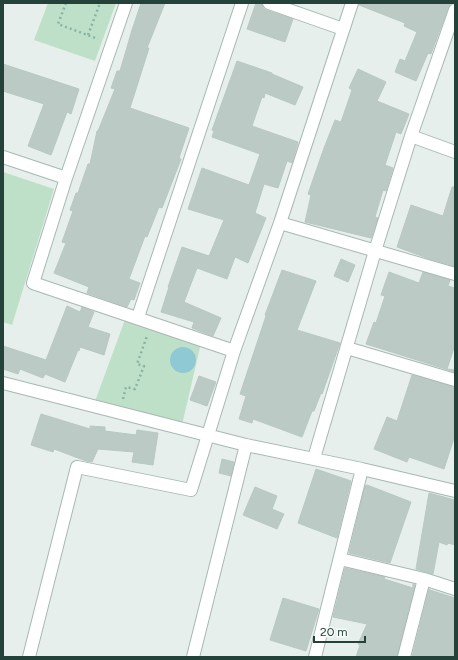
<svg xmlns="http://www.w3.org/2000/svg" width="458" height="660" viewBox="0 0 458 660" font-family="Figtree,sans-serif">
<rect width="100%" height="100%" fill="#e6efeb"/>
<path fill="#bfe0c8" d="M 48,3 L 116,3 L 95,61 L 34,40 Z
M 3,172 L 54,189 L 12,325 L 3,322 Z
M 126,317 L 201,343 L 182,425 L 94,404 Z"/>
<path fill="#8ec9d4" d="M170 360a13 13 0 1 1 26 0a13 13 0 1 1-26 0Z"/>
<path fill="#bbcac4" stroke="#b8c9c2" d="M 141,3 L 165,3 L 147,48 L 149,48 L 130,108 L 189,128 L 179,158 L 181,159 L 162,208 L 159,207 L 147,237 L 145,236 L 129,279 L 140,283 L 134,300 L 131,299 L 127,307 L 87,293 L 89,287 L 54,273 L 66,243 L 62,242 L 73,211 L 70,210 L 76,193 L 78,193 L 88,164 L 90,164 L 97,131 L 98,131 L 115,89 L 111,88 L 117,71 L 120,71 L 132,30 Z
M 256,3 L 262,3 L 263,8 L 266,10 L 293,19 L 285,42 L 247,29 Z
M 359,3 L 451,3 L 448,8 L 431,54 L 428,53 L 416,81 L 395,72 L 400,59 L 405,61 L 417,32 L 404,26 L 405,23 L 359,5 Z
M 237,61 L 272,73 L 272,74 L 303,87 L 295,105 L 265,93 L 264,98 L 262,97 L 252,126 L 298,142 L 292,163 L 287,161 L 278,188 L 264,184 L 255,213 L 266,218 L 248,263 L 235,257 L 227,279 L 197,268 L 184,302 L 221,318 L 213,336 L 192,328 L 194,322 L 161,312 L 169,287 L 168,287 L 182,247 L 209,256 L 224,220 L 188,209 L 202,168 L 249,185 L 260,154 L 212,137 L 214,131 L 212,130 Z
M 3,64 L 79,89 L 71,114 L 67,112 L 51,155 L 28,146 L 44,104 L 3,91 Z
M 358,69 L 386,82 L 377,101 L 409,114 L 401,134 L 396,132 L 385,165 L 393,168 L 386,191 L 383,190 L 375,217 L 378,218 L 371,238 L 305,222 L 311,195 L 308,194 L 324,148 L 335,120 L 341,122 L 352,90 L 349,88 Z
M 452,187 L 455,187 L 454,266 L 427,258 L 397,247 L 411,205 L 443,216 Z
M 341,259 L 355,265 L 348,282 L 334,276 Z
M 282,270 L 316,281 L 297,330 L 340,343 L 322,394 L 321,393 L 314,411 L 312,411 L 302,437 L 253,419 L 252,423 L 239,419 L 246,396 L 240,394 L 266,316 L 265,315 Z
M 389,272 L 419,283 L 423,272 L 450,280 L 448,286 L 455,288 L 455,345 L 447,369 L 455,370 L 455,372 L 366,344 L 374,322 L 376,323 L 385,296 L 381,295 Z
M 67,306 L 80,312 L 82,307 L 94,312 L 88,327 L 110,334 L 104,355 L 80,347 L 79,351 L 78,350 L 65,382 L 45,374 L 43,378 L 20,369 L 18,374 L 3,369 L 3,346 L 46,360 Z
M 412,375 L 455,387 L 455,435 L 444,469 L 409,457 L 407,462 L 374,449 L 387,417 L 397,421 Z
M 199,376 L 216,382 L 207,406 L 190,400 Z
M 41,414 L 90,429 L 90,426 L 105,427 L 105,431 L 136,435 L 137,430 L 158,433 L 153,465 L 132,462 L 134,452 L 98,449 L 92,462 L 86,461 L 54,449 L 53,452 L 31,445 Z
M 222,459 L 234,462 L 231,476 L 219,473 Z
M 316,469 L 351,481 L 337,538 L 298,523 Z
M 367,485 L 411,502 L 390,563 L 349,553 L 365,486 Z
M 255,487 L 277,496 L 272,509 L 284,514 L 277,529 L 243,515 Z
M 429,493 L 455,500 L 455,545 L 448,543 L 447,545 L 439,542 L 433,574 L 416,569 Z
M 345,568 L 385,577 L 384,579 L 413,588 L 413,584 L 415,585 L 397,657 L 356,657 L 360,645 L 358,644 L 367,624 L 333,617 Z
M 429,589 L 430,590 L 455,598 L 455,657 L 412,657 Z
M 283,598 L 319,609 L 306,651 L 270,640 Z"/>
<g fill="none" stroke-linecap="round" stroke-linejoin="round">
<g stroke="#a8b8b2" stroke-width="14">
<path id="minor" d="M 269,3 L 343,29
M 411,136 L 455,152
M 3,157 L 66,178 L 126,3
M 66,178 L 33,283 L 234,351
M 280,223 L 455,274
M 138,317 L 242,3
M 347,348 L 455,380
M 3,383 L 246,445 L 362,469 L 455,491
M 314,458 L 375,251 L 411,136 L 455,10
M 340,559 L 424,579 L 455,589
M 29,657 L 77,467 L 191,490 L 234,351 L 280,223 L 352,3
M 193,657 L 246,445
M 315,657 L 362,469
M 404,657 L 424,579"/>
</g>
<path stroke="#86b3a5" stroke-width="2.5" stroke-dasharray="2 3" stroke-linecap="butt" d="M 66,3 L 58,24 L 98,39
M 88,35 L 100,3
M 123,399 L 126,387 L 135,389 L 144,366 L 137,364 L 147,336"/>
<use href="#minor" stroke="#fff" stroke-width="12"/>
</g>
<rect width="458" height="660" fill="none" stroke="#24423a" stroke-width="8"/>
<path d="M314 636v6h51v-6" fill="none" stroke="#24423a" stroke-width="2"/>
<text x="320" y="636" font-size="12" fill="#24423a" stroke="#f7fbf9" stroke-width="3" paint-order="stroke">20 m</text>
</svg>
